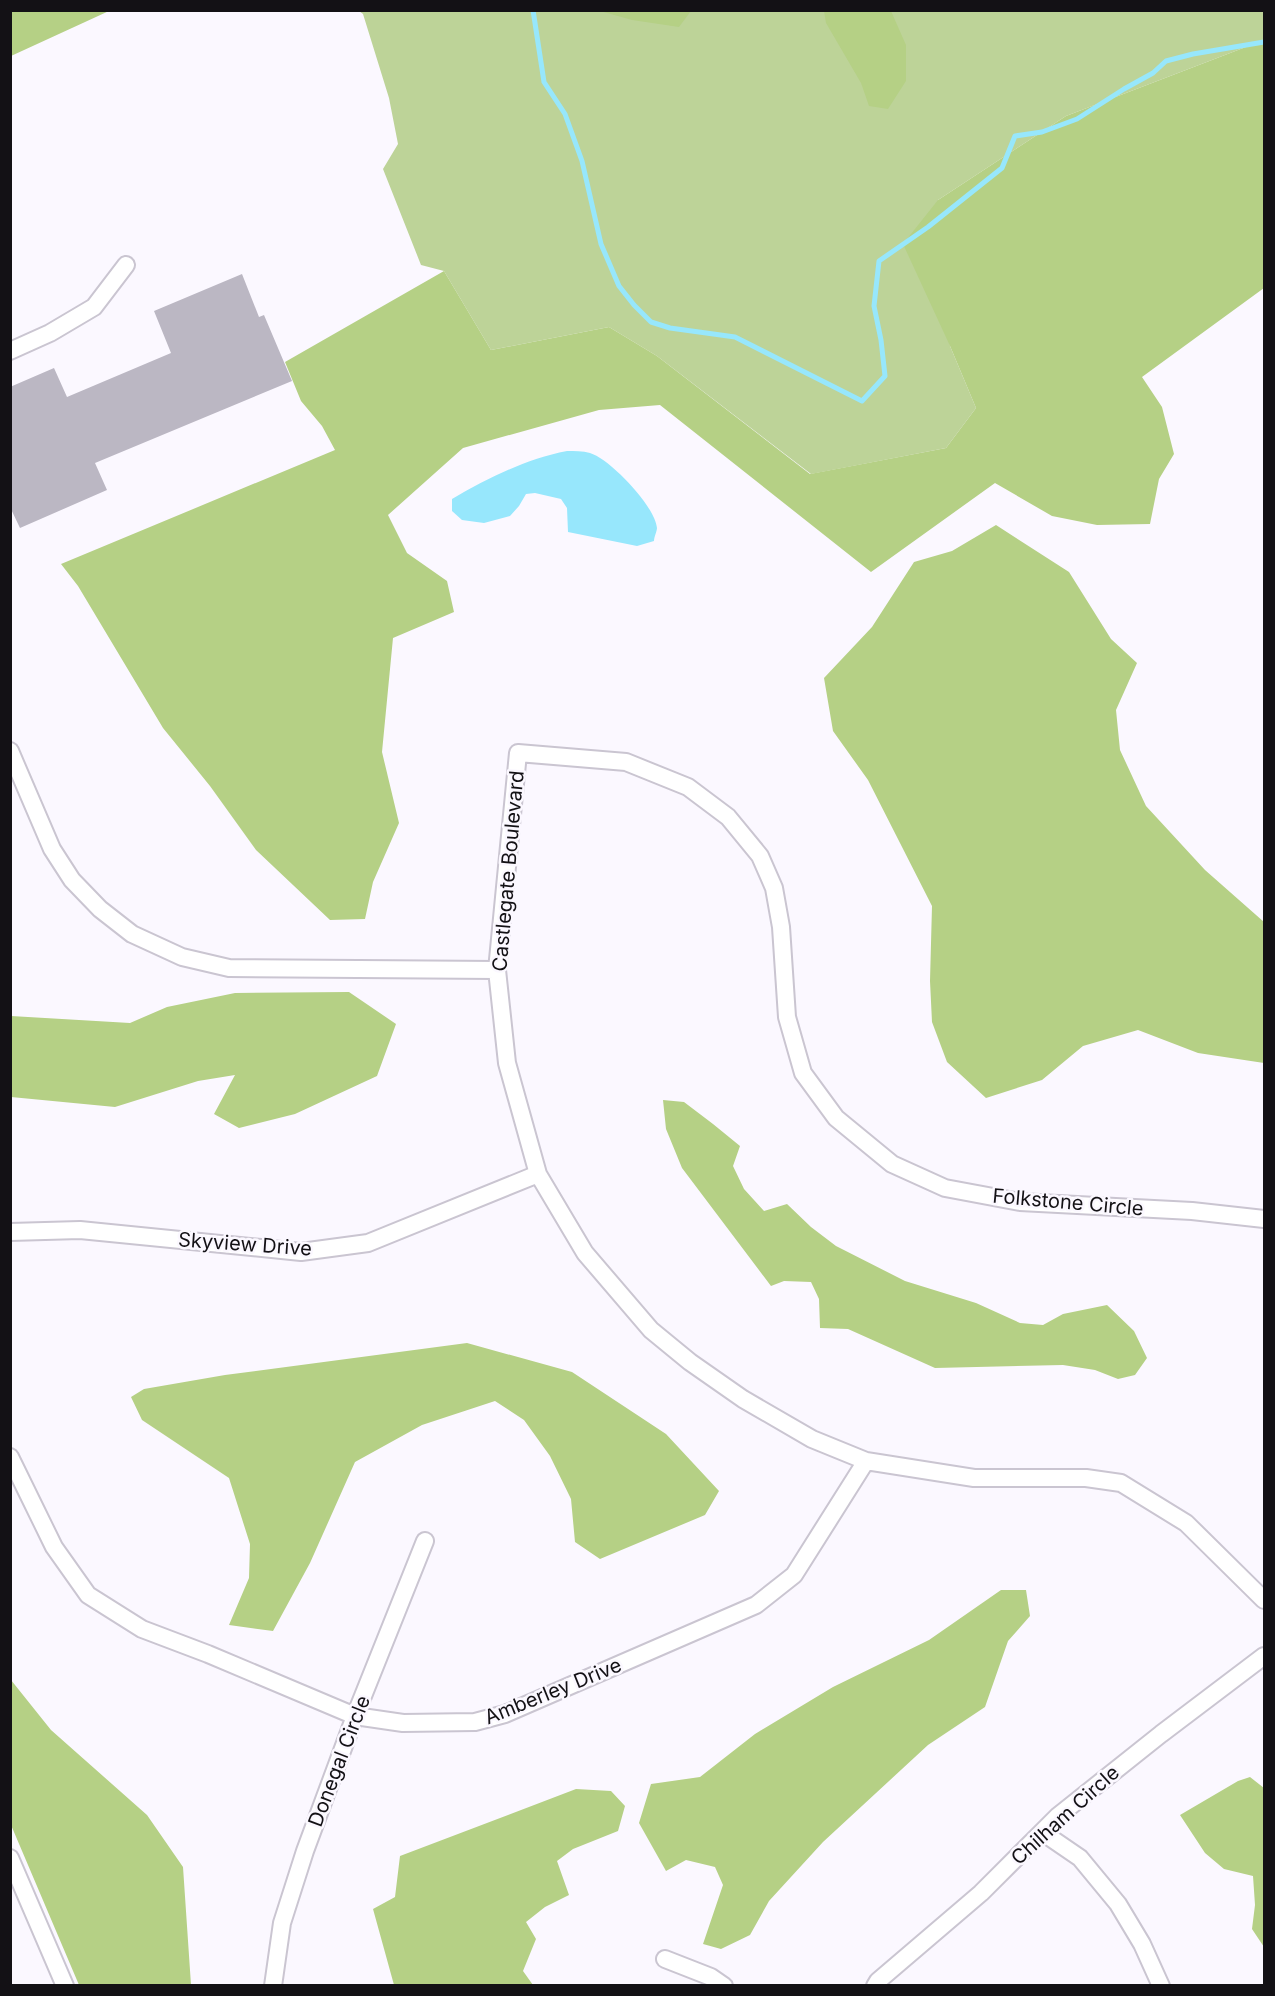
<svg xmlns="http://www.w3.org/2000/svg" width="1275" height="1996" viewBox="0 0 1275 1996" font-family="Inter,sans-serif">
<rect width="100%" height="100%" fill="#fbf8ff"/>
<path fill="#bdd398" d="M 1264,10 L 1264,40 L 1066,116 L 938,200 L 950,346 L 976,408 L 946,448 L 811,474 L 657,356 L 609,327 L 491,350 L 444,271 L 421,265 L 383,169 L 398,144 L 389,98 L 363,14 L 359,11 Z"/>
<path fill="#b5d085" d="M 11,10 L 109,10 L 109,11 L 11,56 Z
M 600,11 L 691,11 L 679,27 L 632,20 Z
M 824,11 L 891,11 L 906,45 L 906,81 L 888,109 L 869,106 L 861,83 L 826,23 Z
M 1264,40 L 1264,288 L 1142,377 L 1162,407 L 1174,454 L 1159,479 L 1150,524 L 1097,525 L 1052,516 L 995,483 L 871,572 L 660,405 L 599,410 L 463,448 L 388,515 L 407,553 L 447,581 L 454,612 L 393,638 L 382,752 L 399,823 L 373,882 L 365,919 L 330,920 L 256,850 L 210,786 L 163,728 L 78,586 L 61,564 L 335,450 L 322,426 L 301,401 L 285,362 L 444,271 L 491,350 L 609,327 L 657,356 L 810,474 L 946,448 L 976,408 L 950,346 L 903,244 L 938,200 L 1066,116 Z
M 996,525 L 1069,572 L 1111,639 L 1137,663 L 1116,710 L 1120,750 L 1146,806 L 1205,870 L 1264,922 L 1264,1063 L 1198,1053 L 1138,1030 L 1083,1046 L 1042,1080 L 986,1098 L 947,1062 L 932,1022 L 930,981 L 932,906 L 868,780 L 833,731 L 824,678 L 872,627 L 914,562 L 952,551 Z
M 349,992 L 396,1024 L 377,1076 L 295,1114 L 239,1128 L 214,1114 L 235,1075 L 198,1081 L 115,1107 L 11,1097 L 11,1016 L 130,1023 L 167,1007 L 235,993 Z
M 663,1100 L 684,1102 L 713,1124 L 740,1146 L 733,1166 L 744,1189 L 764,1211 L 787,1204 L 811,1227 L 836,1246 L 905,1281 L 976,1303 L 1020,1323 L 1043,1325 L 1063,1314 L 1107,1305 L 1134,1331 L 1147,1358 L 1135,1375 L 1118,1379 L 1095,1370 L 1063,1365 L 935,1368 L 848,1329 L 820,1328 L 819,1299 L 811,1282 L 784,1281 L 771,1286 L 682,1168 L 666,1129 Z
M 467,1343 L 572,1372 L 666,1434 L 719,1491 L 705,1515 L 600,1559 L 575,1542 L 571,1499 L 550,1456 L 524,1420 L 495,1401 L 422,1425 L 355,1462 L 310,1563 L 273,1631 L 229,1625 L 249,1578 L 250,1544 L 229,1478 L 142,1420 L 131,1397 L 144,1389 L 225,1375 Z
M 1001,1590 L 1026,1590 L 1030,1616 L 1008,1641 L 985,1707 L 928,1745 L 823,1842 L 769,1901 L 750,1935 L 721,1949 L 703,1944 L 723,1885 L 715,1867 L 686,1860 L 666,1871 L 639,1823 L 651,1784 L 700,1777 L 755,1734 L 833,1687 L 929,1640 Z
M 11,1680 L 51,1730 L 147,1815 L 183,1867 L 191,1985 L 79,1985 L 11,1825 Z
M 1250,1777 L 1264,1788 L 1264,1947 L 1252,1929 L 1255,1905 L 1253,1876 L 1224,1869 L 1205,1853 L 1180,1815 L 1238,1781 Z
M 576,1789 L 611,1791 L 625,1806 L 618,1831 L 573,1849 L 557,1861 L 569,1895 L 545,1907 L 526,1922 L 536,1939 L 523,1971 L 533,1985 L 394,1985 L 373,1909 L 395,1897 L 400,1856 Z"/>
<path fill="#97e7fc" d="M 567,451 C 574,451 583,451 590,453 C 610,459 655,506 657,528 C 657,531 654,537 654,541 L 637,546 L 568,532 L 567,508 L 561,499 L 535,493 L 526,494 L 519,506 L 510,516 L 484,523 L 462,520 L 452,511 L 452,499 C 488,478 526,459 567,451 Z"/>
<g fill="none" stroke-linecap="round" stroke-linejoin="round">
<path stroke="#97e7fc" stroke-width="5" d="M 533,10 L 544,82 L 565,114 L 582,161 L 601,244 L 619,286 L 634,305 L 651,322 L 670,328 L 735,337 L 862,401 L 885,376 L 881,340 L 874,306 L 879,261 L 928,227 L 1002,168 L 1015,136 L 1042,132 L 1077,119 L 1124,89 L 1153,73 L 1166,61 L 1193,54 L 1264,42"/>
</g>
<path fill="#bbb7c3" d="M 242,274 L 259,317 L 264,315 L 292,381 L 95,463 L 107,490 L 20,528 L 10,507 L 10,387 L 54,368 L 67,397 L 171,353 L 154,311 Z"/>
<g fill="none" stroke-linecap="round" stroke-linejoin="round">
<g stroke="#cac5d1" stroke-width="20">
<path id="minor" d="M 10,351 L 50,333 L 94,307 L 126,265
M 10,751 L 52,849 L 72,880 L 100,909 L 132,934 L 182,957 L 229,968 L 497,970
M 1264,1219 L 1192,1211 L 1020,1202 L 945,1188 L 892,1164 L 836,1118 L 803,1073 L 787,1017 L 781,927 L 774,888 L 760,856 L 728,817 L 688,787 L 626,762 L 518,753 L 497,970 L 507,1063 L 538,1174 L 585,1253 L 651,1330 L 690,1362 L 743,1399 L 812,1439 L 866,1461 L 974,1478 L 1086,1478 L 1121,1483 L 1186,1523 L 1264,1600
M 10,1232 L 80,1230 L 301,1252 L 368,1243 L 538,1174
M 10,1457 L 54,1547 L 88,1595 L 142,1629 L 208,1654 L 355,1716 L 403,1723 L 475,1722 L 505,1714 L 756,1605 L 794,1575 L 866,1461
M 1042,1832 L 1080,1858 L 1118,1904 L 1142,1944 L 1161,1986
M 10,1858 L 65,1986
M 665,1959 L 711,1977 L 724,1986
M 273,1986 L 282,1923 L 305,1851 L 355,1716 L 425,1541
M 875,1986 L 878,1981 L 981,1893 L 1058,1816 L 1161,1734 L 1264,1656"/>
</g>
<use href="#minor" stroke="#fff" stroke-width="16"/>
</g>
<g text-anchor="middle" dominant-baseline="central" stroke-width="5" stroke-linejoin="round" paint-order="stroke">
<g font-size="20" fill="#131115" stroke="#fbf8ff">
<text transform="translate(508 871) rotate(-85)">Castlegate Boulevard</text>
<text transform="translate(1068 1202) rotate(5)">Folkstone Circle</text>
<text transform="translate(245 1244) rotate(4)">Skyview Drive</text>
<text transform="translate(553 1691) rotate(-22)">Amberley Drive</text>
<text transform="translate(339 1761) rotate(-69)">Donegal Circle</text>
<text transform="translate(1065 1815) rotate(-42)">Chilham Circle</text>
</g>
</g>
<rect width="1275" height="1996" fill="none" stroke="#131115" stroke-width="24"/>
</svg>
